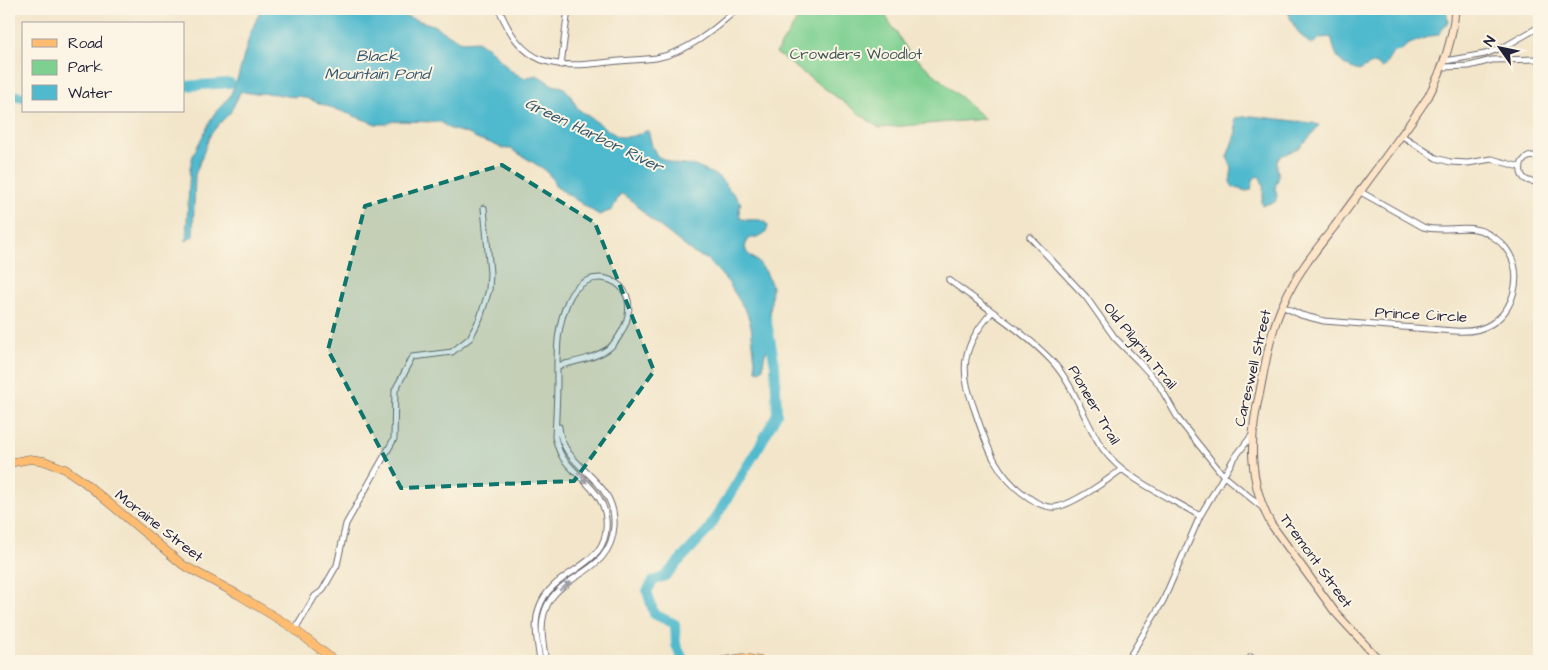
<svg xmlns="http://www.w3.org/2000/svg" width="1548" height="670" viewBox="0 0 1548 670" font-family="'Architects Daughter',sans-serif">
<rect width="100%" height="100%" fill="#fcf5e5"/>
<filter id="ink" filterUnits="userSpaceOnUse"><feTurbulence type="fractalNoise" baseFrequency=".02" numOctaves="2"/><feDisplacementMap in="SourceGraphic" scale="10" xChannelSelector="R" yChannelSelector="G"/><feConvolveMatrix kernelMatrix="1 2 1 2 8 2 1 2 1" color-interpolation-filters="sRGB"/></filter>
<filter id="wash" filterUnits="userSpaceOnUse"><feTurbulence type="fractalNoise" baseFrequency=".0096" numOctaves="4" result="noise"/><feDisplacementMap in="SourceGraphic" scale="20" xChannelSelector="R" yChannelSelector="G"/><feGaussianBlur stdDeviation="1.12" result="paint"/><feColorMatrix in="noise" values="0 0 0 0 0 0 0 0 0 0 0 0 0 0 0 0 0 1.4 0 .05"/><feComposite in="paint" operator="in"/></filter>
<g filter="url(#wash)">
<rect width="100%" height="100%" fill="#f2e5c9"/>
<path fill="#7ed091" stroke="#507966" d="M 804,9 L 881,9 L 908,51 L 985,119 L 879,128 L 776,53 Z"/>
<path fill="#50b9cd" stroke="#396e84" d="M 261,9 L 388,9 L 404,16 L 433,25 L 461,42 L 477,41 L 484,46 L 488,47 L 510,70 L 523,78 L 537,75 L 553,85 L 563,87 L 569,93 L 578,109 L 617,136 C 628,139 638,135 648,130 L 652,146 L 657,156 L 674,164 L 695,166 L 713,174 L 720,178 L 741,203 L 739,208 L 740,218 C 750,223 762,215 768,226 C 767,236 756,237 748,239 L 745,247 L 747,253 L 758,262 L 766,272 L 772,286 L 768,347 L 764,357 L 763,368 L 760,371 L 756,370 L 751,326 L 747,313 L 728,282 L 707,259 L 695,254 L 648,217 L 631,200 L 622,194 L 620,194 L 612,210 L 599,215 L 555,186 L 552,178 L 544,169 L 511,149 L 502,148 L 488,142 L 476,139 L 471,135 L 448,128 L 441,122 L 393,121 L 386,124 L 376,124 L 300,96 C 290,98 284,95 275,94 C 263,92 252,95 241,91 L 230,113 L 219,124 L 210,135 L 195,175 L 193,236 L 186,241 L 190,168 L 193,155 L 214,114 L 230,96 L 238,77 L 250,34 Z
M 1288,9 L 1446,9 L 1448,22 L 1438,35 L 1430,36 L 1407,45 L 1402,50 L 1393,53 L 1384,67 L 1382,68 L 1374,63 L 1359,71 C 1337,64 1336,56 1331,37 L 1320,38 L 1312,45 C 1300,37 1290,23 1288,9 Z
M 1252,116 L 1312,123 L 1319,125 L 1310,137 L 1299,148 L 1281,156 L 1277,161 L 1277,168 L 1279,176 L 1275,188 L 1277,196 L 1275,202 L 1263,205 L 1261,203 C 1264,193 1265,185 1259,176 L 1256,177 L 1253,180 L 1251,190 L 1246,191 L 1233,187 L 1230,182 L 1232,168 L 1227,157 L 1236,132 L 1235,118 Z"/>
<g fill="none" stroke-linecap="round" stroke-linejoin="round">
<path stroke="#50b9cd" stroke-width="10" d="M 184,86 L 230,83
M 9,95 L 24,97
M 684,661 L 676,645 L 675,624 L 654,614 L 647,591 L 653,581 L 665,576 L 708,530 L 760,445 L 777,414 L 775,365 L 766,318"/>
</g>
</g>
<g filter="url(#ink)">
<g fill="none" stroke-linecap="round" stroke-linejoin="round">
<g stroke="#6b666d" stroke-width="7">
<path id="minor" d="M 499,9 C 523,67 552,69 610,62 C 625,60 641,60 656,58 C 688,52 714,30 737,9
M 1445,61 L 1485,54 L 1504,47 L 1539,27
M 561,65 L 568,9
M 1443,67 L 1469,66 L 1492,60 L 1539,59
M 1401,135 L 1436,158 L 1450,162 L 1468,163 L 1492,159 L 1520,167
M 1539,157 C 1514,150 1515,189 1539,180
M 1030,237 L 1086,297 L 1115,338 L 1139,362 L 1158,383 L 1179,420 L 1223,475 L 1263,508
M 949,280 C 983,306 1021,329 1051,360 C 1076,387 1083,420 1103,449 C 1124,479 1169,497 1200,516
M 1282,306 L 1301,315 L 1324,321 L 1454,331 C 1466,332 1480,331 1491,324 C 1514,310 1523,276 1509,253 C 1505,246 1497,239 1490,235 C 1469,221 1444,234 1423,227 L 1359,191
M 992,312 C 980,326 969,341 966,359 C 963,377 969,394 975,411 C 987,447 997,478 1031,499 C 1038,504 1046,508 1056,507 C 1072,505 1108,480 1122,469
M 295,630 L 315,596 L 322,591 L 337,565 L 346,524 L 394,439 L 395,390 L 413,357 L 452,352 L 470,338 L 480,318 L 489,290 L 490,273 L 484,208
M 1251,657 L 1252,661
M 540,661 C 538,645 533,625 539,608 C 553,566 611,570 606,519 C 604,491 578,479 563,458 C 559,452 557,445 555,437 C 556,418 557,399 557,380 C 557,350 556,329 568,301 C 585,260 644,278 625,325 C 621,334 616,343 608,349 C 593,359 573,362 557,366
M 546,661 C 543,644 539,625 546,608 C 560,572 611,575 614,526 C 617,477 562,470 559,427
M 1127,661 L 1163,601 L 1200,516 L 1233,460 L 1252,435"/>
</g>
<g stroke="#6b666d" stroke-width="9">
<path id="secondary" d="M 1380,661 L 1335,612 L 1271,524 C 1248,482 1249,437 1260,391 C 1266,360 1271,328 1285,300 C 1297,273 1316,250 1334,227 C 1365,184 1398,142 1428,97 C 1443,69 1453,41 1455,9"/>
</g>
<g stroke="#6b666d" stroke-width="9">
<path id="primary" d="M 9,463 L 30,459 L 44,461 L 65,469 L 84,482 L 183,565 L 239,595 L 290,626 L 335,661
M 722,661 L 743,658 L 761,661"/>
</g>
<use href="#minor" stroke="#fff" stroke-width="5"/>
<use href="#secondary" stroke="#fee4c6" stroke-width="7"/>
<use href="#primary" stroke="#fdbc70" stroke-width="8"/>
</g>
<defs><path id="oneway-solid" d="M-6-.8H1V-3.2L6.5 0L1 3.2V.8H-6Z" transform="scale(1.25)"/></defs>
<g fill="#9c9ca7">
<use href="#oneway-solid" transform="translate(582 478) rotate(46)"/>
<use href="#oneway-solid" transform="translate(565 586) rotate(-36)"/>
</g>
</g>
<path fill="#0f766e" fill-opacity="0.2" stroke="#0f766e" stroke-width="4" stroke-dasharray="10 6" stroke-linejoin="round" d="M 502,165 L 595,223 L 654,371 L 574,481 L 401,488 L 328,350 L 365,206 Z"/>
<g text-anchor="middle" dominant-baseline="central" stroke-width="4" stroke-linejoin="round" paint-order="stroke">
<g font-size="15" fill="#3e5655" stroke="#fcf5e5">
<text x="856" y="54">Crowders Woodlot</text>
</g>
<g font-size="15" fill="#22223b" stroke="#fcf5e5">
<text transform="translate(1421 315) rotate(3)">Prince Circle</text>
<text transform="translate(1140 346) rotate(51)">Old Pilgrim Trail</text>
<text transform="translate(1253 368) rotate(-77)">Careswell Street</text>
<text transform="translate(1094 405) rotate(60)">Pioneer Trail</text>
<text transform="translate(159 526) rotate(38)">Moraine Street</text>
<text transform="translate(1316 561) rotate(54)">Tremont Street</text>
</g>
<g font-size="16" font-style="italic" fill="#32576e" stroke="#fcf5e5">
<text x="377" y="56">Black<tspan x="377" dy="18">Mountain Pond</tspan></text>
<text transform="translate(594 135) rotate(26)">Green Harbor River</text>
</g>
</g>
<rect width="1548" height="670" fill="none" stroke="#fcf5e5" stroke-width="30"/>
<rect x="22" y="22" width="162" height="90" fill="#fcf5e5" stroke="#a5a1a1"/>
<rect x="32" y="39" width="25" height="8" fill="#fdbc70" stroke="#a5a1a1"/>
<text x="68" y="48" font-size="15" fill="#22223b">Road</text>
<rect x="32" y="60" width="25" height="15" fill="#7ed091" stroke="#a5a1a1"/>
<text x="68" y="72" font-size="15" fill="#22223b">Park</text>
<rect x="32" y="85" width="25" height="15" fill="#50b9cd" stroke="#a5a1a1"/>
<text x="68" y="98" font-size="15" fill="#22223b">Water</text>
<g transform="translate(1500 48) rotate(303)" stroke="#fcf5e5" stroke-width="4" paint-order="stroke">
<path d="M0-4L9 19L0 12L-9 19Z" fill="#22223b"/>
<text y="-8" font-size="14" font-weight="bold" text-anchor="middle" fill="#22223b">N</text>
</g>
</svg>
